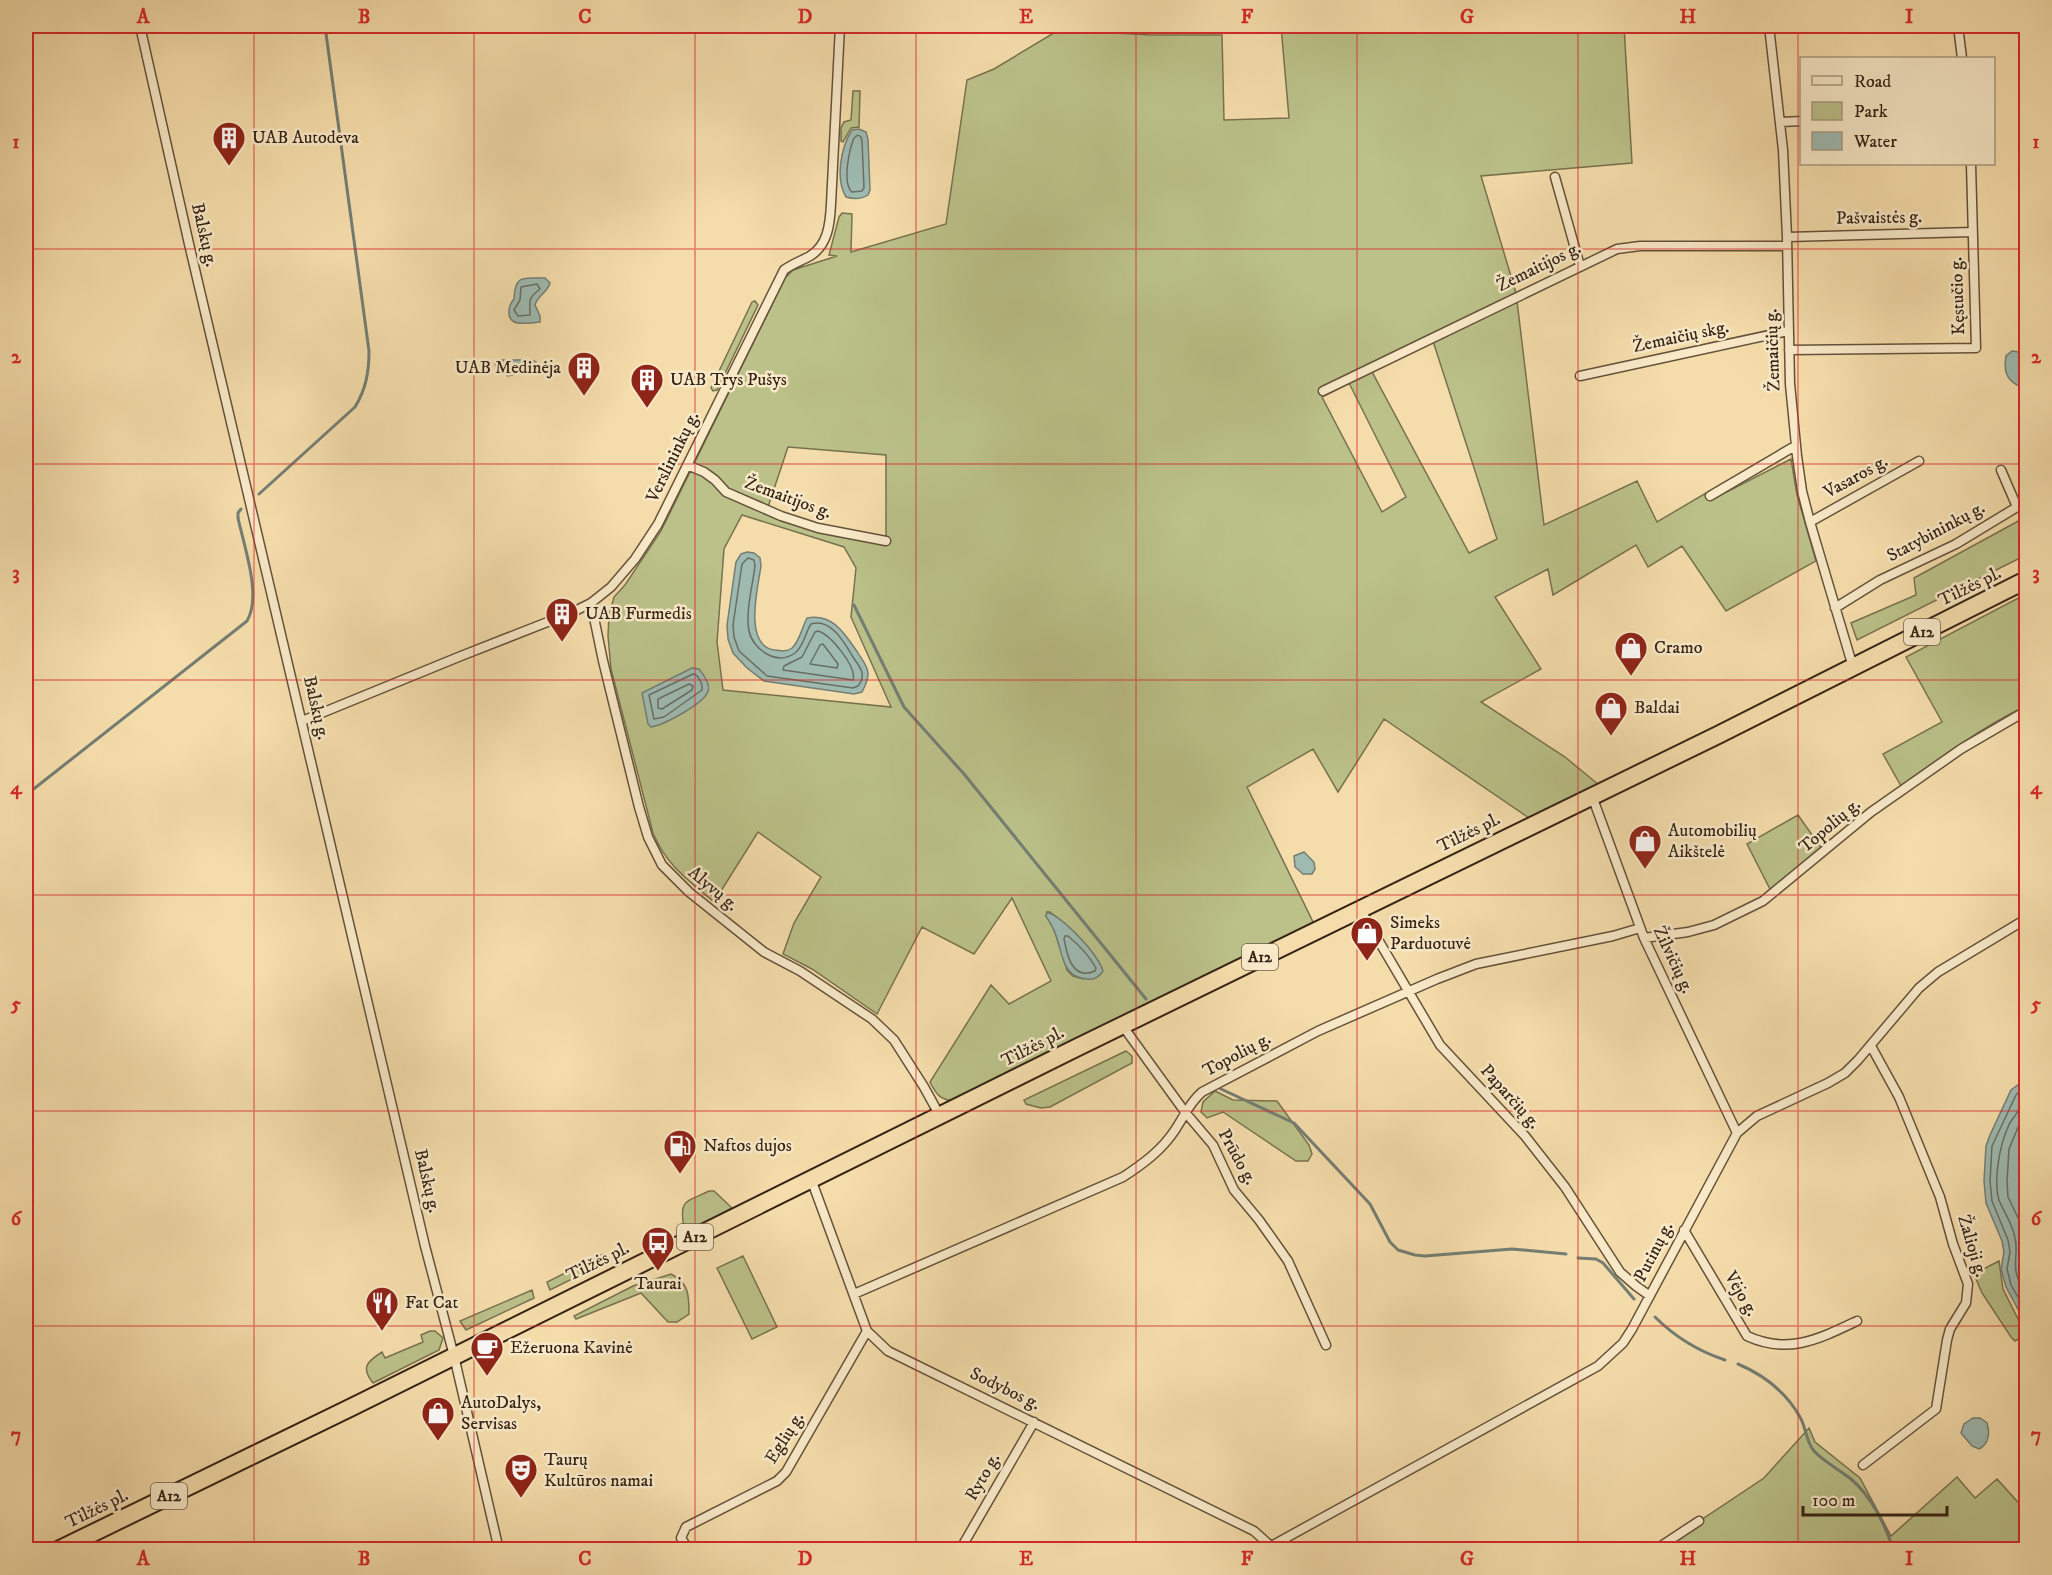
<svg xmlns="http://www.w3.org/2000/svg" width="2052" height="1575" viewBox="0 0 2052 1575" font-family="'IM FELL DW Pica',serif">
<rect width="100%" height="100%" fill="#f5ddab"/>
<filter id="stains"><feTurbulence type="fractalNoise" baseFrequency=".00333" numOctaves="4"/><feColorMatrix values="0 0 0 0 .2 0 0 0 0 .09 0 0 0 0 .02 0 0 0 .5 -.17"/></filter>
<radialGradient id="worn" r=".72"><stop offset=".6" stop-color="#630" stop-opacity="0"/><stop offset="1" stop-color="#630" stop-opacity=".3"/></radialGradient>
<path fill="#bbc189" stroke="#78724f" stroke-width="1.5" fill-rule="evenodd" d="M 1281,26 L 1624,26 L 1632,163 L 1481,176 L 1516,293 L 1544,525 L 1637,481 L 1657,522 L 1706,493 L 1711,500 L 1791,459 L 1797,495 L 1816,561 L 1726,611 L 1682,546 L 1648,567 L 1636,545 L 1553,595 L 1548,569 L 1495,597 L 1541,669 L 1481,702 L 1565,757 L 1599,785 L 1529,818 L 1384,719 L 1338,792 L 1313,749 L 1247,787 L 1314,924 L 954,1101 C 940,1100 936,1094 930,1082 L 991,985 L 1009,1004 L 1051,981 L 1012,898 L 974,954 L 922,927 L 877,1014 L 812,969 L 783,954 L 794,923 L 821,877 L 758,832 L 714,902 C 687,879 667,866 653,833 L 611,669 L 608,636 L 609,615 L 614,597 L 625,585 L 661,531 L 785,278 L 793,270 L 837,256 L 829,255 L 839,217 L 842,213 L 852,214 L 851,252 L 946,224 L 967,80 L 994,69 L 1062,28 L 1095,32 L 1152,35 L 1222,35 L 1224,120 L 1289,118 ZM 1432,338 L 1497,539 L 1469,553 L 1370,368 ZM 1349,383 L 1406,497 L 1382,512 L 1322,397 ZM 788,447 L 886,455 L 886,541 L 781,516 L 767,510 ZM 742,515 L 844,547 L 856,568 L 851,617 L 891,707 L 723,690 L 717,642 L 724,549 ZM 1047,912 L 1050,912 C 1070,929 1090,944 1102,968 L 1083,979 L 1073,976 L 1067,970 L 1053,926 L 1046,916 Z
M 853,91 L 860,91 L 859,127 L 851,128 L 843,142 L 841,141 L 841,128 L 844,122 L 851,120 Z
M 755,301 L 758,305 L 717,390 L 713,391 L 711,388 L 752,302 Z
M 2022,519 L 2026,523 L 2026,555 L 1857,640 L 1851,623 L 1916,595 L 1914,578 Z
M 2026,594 L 2026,706 C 1982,727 1941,757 1901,786 L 1883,754 L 1942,722 L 1906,657 Z
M 1798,815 L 1822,849 L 1771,891 L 1747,844 Z
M 1126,1051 L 1132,1056 L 1132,1063 L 1050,1107 L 1041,1108 L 1026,1104 L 1024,1100 Z
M 1215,1091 L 1233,1100 L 1277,1101 L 1309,1145 L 1312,1154 L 1308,1161 L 1296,1161 L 1223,1112 L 1207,1118 L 1201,1112 L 1203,1102 Z
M 709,1191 L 714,1191 L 732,1208 L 689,1231 L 684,1228 C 679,1199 685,1203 709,1191 Z
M 603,1254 L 606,1262 L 550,1290 L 547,1282 Z
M 743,1256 L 777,1327 L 752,1339 L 717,1268 Z
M 1999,1261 L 2003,1289 L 2021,1325 L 2020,1338 L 2015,1341 L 2011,1337 L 1982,1293 L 1974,1274 Z
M 671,1274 C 689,1283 689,1295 689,1314 L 677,1322 L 668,1322 L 641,1293 L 576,1319 L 574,1316 L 633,1286 Z
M 532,1290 L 534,1298 L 466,1330 L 460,1321 Z
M 430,1331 L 435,1331 L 443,1338 L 439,1350 L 373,1383 C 360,1367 368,1361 382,1352 L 385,1358 L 423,1342 L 421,1335 Z
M 1809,1428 L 1815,1442 L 1860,1478 L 1891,1536 L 1957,1477 L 1975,1498 L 1997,1479 L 2026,1511 L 2026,1549 L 1656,1550 L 1764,1478 Z"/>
<path fill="#9ebab1" stroke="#747e73" stroke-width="1.5" d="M 859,129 L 866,132 L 868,139 L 870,190 L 868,195 C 862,199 853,199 846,197 C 835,179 841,147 852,130 Z
M 545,278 L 550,283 C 547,293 538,295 535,305 L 540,316 L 540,322 C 533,323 525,324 518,323 C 505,321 508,306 514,299 C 515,273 524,279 545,278 Z
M 2012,351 L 2026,353 L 2026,386 L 2017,385 C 2005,378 2004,369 2006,356 Z
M 499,360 L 532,360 L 536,362 L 536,366 L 534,369 L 508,376 L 496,367 L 495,363 Z
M 747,552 L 754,553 L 760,558 L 761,566 C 758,587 743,645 774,650 C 781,651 787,652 792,648 C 800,641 802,627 807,618 C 833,613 845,634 858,653 C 862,660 868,666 868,674 C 868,681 865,686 862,692 L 854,694 L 764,681 L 747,668 L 733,653 L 728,639 L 727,625 L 736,562 L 741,554 Z
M 692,668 L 699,669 C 703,674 711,684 708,691 C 705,703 664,725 651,727 L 648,724 L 642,693 Z
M 1304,852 L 1314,862 L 1315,869 L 1312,874 L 1303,874 L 1295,867 L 1294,856 Z
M 1047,912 C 1064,918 1097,953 1103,971 C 1099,977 1095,980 1087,979 C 1065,978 1063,959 1058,942 C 1056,932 1051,924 1046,916 Z
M 2026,1069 L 2026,1141 L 2024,1158 L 2026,1173 L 2024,1187 L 2026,1210 L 2026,1324 L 2006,1287 L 2001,1269 L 2004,1252 L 2002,1241 L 1986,1203 L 1984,1181 L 1986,1146 L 1990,1135 L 2011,1090 L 2019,1084 Z
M 1973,1418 L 1980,1418 L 1987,1423 C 1990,1433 1989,1444 1979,1449 L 1972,1446 L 1961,1433 L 1964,1424 Z"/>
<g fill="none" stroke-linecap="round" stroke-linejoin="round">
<path stroke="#696e63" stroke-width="1.5" d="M 858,135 L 861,137 L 862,141 L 864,188 L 862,191 L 852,192 C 842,184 849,150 854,138 Z
M 537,284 L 540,289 C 527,299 530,301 530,315 L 518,316 L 514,310 L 520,300 L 521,287 Z
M 748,558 L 754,560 L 755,566 C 753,584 745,613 749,631 C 753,650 777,666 795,653 C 804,646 805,633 811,624 C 831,618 844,642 853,657 C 856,662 861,667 862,673 C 863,679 861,682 858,686 L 853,688 L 767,676 L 739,651 L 734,637 L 733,625 L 742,564 Z
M 818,631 C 831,635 857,667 853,680 L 783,670 L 784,666 L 802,657 L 815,632 Z
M 823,644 L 838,664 L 837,668 L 810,664 L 820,645 Z
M 693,674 C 699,675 703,685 702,690 L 664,717 L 654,719 L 649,695 Z
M 689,684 L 693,686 L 692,690 L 662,709 L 658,708 L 658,699 Z
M 1065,936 L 1068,936 C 1080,946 1089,955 1096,968 L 1095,971 C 1072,981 1067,955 1064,939 Z
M 2026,1081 L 2023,1088 L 2016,1095 L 1992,1146 L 1990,1181 L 1992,1201 L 2008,1240 L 2010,1252 L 2007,1269 L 2011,1285 L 2026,1311
M 2026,1095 C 2020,1100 2021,1105 2018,1111 C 2015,1117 2010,1121 2008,1127 C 2000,1145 1993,1180 1999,1200 C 2004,1213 2013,1224 2015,1238 C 2018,1250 2014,1260 2016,1271 C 2017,1280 2022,1288 2026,1296
M 2026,1113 L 2019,1125 L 2009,1149 L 2007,1182 L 2008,1197 L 2020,1222 L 2024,1237 L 2026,1252 L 2024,1268 L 2026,1277"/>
<path stroke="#747e73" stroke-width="3" d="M 259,494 L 355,407 C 366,389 369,372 369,351 L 325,26
M 854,605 L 904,707 L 964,774 L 1146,999
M 26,795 L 247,621 C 262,596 244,546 238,518 L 238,513 L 241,509
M 1221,1089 L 1294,1123 L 1370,1204 L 1390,1242 L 1398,1250 L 1415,1255 L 1425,1256 L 1512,1249 L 1566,1254
M 1578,1258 L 1596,1259 L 1603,1263 L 1634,1299
M 1655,1317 C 1675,1337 1698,1351 1725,1360
M 1738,1364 C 1764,1375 1786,1392 1800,1417 C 1806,1427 1806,1442 1814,1451 C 1824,1462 1840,1470 1851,1479 C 1871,1496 1886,1525 1893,1550"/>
<g stroke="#64523a" stroke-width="11">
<path id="street" d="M 140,26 L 189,244 L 425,1246 L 454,1356 L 499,1550
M 1769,26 L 1783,150 L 1787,237 L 1790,384 L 1797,456 L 1802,491 L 1810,522 L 1853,667
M 1958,26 L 1962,58
M 1781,122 L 1802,121
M 1555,177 L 1580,266
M 1787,237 L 1972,232
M 1789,350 L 1976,348 L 1971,164
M 1580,376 L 1788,331
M 1323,391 L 1617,249 L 1640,246 L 1787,246
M 687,465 L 704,472 L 715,480 L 726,492 L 781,516 L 818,528 L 886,541
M 1710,496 L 1795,446
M 1810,522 L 1919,461
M 591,603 L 603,661 L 639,807 L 648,837 L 662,865 L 689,892 L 764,952 L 800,971 L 872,1019 L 894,1040 L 924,1087 L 940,1116
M 1835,608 L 1880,580 L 1956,544 L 2017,507 L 2001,470
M 302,721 L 461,656 L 573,612 L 591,603 L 611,587 L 635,559 L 658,524 L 784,270 C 792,264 801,261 810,256 C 828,245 830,224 831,204 L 840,26
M 1592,796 L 1644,938 L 1737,1133
M 1360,909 L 1440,1045 L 1525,1136 L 1565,1187 L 1620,1272 L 1636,1286 L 1650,1296
M 1644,938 L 1688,932 L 1714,925 L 1763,901 L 1871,812 L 1961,749 L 2026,711
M 1122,1025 L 1185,1112 L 1213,1145 L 1234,1190 L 1259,1220 L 1288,1261 L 1326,1345
M 811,1179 L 867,1331 L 888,1351 L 1254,1531 L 1274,1549
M 1684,1230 L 1747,1336 C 1788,1355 1819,1339 1857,1321
M 854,1294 L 1123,1177 C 1143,1164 1162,1150 1175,1130 C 1184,1117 1189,1103 1202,1092 L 1318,1031 L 1437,979 L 1476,964 L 1613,936 L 1640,928
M 1863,1465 L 1936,1409 L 1947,1340 L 1950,1329 L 1966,1303 L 1968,1284 L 1953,1244 L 1940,1197 L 1899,1097 L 1871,1046
M 689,1550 L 681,1538 L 686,1527 L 777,1481 L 786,1472 L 867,1331
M 960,1550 L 1034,1422
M 1264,1550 L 1598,1366 L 1623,1343 L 1632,1329 L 1737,1133 L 1757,1116 L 1828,1083 L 1845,1073 L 1858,1060 L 1919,988 L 1938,972 L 2026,919
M 1655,1550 L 1699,1521"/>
</g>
<g stroke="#342315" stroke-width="20">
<path id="highway" d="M 58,1550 L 354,1406 L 1078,1047 L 1718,735 L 2026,580"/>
</g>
<use href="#street" stroke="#f8e9c8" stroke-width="8"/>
<use href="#highway" stroke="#f5ddab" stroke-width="16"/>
</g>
<path fill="none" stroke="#d62828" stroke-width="1.5" stroke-opacity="0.55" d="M 254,26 L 254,1550M 474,26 L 474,1550M 695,26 L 695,1550M 916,26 L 916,1550M 1136,26 L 1136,1550M 1357,26 L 1357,1550M 1578,26 L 1578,1550M 1798,26 L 1798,1550M 26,249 L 2026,249M 26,464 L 2026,464M 26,680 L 2026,680M 26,895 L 2026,895M 26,1111 L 2026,1111M 26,1326 L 2026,1326"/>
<defs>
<g id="building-pin" transform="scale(1.725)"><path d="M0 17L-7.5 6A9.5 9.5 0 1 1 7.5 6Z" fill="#8f2418" stroke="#f8e9c8"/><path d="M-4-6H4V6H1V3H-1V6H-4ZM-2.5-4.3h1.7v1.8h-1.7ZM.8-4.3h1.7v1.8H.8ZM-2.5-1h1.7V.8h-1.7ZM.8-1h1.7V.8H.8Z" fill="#fff"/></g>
<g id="shop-pin" transform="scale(1.725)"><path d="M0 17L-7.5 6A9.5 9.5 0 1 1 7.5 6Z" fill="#8f2418" stroke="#f8e9c8"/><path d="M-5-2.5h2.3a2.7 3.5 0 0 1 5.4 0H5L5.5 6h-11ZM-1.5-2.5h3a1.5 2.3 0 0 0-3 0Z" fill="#fff"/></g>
<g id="fuel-pin" transform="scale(1.725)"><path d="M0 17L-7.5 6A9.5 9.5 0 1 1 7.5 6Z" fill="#8f2418" stroke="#f8e9c8"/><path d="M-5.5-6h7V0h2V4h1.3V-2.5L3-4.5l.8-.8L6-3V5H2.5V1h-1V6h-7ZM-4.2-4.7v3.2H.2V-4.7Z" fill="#fff"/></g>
<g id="bus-pin" transform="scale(1.725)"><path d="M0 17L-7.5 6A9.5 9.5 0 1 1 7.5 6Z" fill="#8f2418" stroke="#f8e9c8"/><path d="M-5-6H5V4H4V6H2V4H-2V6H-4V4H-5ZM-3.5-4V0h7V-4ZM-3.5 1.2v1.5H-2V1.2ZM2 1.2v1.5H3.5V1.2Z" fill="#fff"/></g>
<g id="restaurant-pin" transform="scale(1.725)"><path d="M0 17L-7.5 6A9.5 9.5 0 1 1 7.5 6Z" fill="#8f2418" stroke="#f8e9c8"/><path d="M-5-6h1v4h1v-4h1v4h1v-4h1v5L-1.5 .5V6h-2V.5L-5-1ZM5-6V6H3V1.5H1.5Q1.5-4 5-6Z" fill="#fff"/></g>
<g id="cafe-pin" transform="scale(1.725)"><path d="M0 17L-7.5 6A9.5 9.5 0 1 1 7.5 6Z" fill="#8f2418" stroke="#f8e9c8"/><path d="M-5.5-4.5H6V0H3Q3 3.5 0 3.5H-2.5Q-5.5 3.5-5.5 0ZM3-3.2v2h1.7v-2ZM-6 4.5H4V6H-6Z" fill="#fff"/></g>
<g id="theatre-pin" transform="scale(1.725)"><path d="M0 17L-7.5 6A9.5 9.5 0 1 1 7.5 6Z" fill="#8f2418" stroke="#f8e9c8"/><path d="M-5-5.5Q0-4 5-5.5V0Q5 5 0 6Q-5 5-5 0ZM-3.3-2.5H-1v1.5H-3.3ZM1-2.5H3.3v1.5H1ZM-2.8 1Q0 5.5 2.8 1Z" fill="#fff"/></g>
</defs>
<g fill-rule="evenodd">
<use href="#building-pin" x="229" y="138"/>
<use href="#building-pin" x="584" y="368"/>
<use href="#building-pin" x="647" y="380"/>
<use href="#building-pin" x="562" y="614"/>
<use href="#shop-pin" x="1631" y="648"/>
<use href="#shop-pin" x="1611" y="708"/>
<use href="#shop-pin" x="1645" y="841"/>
<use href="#shop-pin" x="1367" y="933"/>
<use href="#fuel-pin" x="680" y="1146"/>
<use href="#bus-pin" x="658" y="1243"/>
<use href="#restaurant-pin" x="382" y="1303"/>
<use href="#cafe-pin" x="487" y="1348"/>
<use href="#shop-pin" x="438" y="1413"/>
<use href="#theatre-pin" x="521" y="1470"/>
</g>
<g text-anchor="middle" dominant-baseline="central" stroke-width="5" stroke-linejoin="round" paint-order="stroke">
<g fill="#f8e9c8" stroke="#6f5e4b" stroke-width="1.5">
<rect x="1904" y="619" width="36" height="26" rx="4.5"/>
<rect x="1242" y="944" width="36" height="26" rx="4.5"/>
<rect x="677" y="1224" width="36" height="26" rx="4.5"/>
<rect x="151" y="1483" width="36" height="26" rx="4.5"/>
</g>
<g font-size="16" font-weight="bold" fill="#342315">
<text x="1922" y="632">A12</text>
<text x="1260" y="957">A12</text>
<text x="695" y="1237">A12</text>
<text x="169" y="1496">A12</text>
</g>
<g font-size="18" fill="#342315" stroke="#f8e9c8" text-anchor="start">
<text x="252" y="138">UAB Autodeva</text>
<text x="561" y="368" text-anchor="end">UAB Medinėja</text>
<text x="670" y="380">UAB Trys Pušys</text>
<text x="585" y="614">UAB Furmedis</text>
<text x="1654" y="648">Cramo</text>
<text x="1634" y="708">Baldai</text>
<text x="1668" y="831">Automobilių<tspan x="1668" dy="21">Aikštelė</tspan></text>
<text x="1390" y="923">Simeks<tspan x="1390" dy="21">Parduotuvė</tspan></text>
<text x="703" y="1146">Naftos dujos</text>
<text x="658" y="1284" text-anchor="middle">Taurai</text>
<text x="405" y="1303">Fat Cat</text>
<text x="510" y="1348">Ežeruona Kavinė</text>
<text x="461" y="1403">AutoDalys,<tspan x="461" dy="21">Servisas</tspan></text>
<text x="544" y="1460">Taurų<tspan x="544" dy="21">Kultūros namai</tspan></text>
</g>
<g font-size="18" fill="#342315" stroke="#f8e9c8">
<text transform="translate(1879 218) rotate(-1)">Pašvaistės g.</text>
<text transform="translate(204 235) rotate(77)">Balskų g.</text>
<text transform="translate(1539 267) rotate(-26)">Žemaitijos g.</text>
<text transform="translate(1958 296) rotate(-92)">Kęstučio g.</text>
<text transform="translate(1681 337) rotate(-12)">Žemaičių skg.</text>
<text transform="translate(1773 350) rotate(-92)">Žemaičių g.</text>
<text transform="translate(673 457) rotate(-64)">Verslininkų g.</text>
<text transform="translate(1856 477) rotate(-29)">Vasaros g.</text>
<text transform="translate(788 498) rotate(20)">Žemaitijos g.</text>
<text transform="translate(1936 532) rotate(-28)">Statybininkų g.</text>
<text transform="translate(1970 587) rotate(-26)">Tilžės pl.</text>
<text transform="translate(316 708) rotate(77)">Balskų g.</text>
<text transform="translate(1830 826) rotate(-40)">Topolių g.</text>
<text transform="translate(1469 833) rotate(-26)">Tilžės pl.</text>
<text transform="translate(713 889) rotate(40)">Alyvų g.</text>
<text transform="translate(1673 960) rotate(65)">Žilvičių g.</text>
<text transform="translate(1033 1047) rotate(-27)">Tilžės pl.</text>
<text transform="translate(1237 1055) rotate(-28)">Topolių g.</text>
<text transform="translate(1510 1097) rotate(48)">Paparčių g.</text>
<text transform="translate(1237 1157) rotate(61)">Prūdo g.</text>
<text transform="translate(427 1181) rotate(77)">Balskų g.</text>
<text transform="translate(1972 1246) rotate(73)">Žalioji g.</text>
<text transform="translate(1654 1252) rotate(-63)">Putinų g.</text>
<text transform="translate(598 1262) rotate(-26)">Tilžės pl.</text>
<text transform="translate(1741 1294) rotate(60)">Vėjo g.</text>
<text transform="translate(1005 1389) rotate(26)">Sodybos g.</text>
<text transform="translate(785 1438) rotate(-58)">Eglių g.</text>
<text transform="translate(983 1477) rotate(-60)">Ryto g.</text>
<text transform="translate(97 1509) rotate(-26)">Tilžės pl.</text>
</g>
</g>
<rect width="2052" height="1575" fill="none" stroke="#f5ddab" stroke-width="66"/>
<rect x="1800" y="57" width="195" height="108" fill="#f8e9c8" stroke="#aa9a80" stroke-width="1.5"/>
<rect x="1812" y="76" width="30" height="9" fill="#f8e9c8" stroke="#aa9a80" stroke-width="1.5"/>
<text x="1854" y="87" font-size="18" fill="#342315">Road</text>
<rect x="1812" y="102" width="30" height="18" fill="#bbc189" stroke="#aa9a80" stroke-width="1.5"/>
<text x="1854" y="117" font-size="18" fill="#342315">Park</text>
<rect x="1812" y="132" width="30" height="18" fill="#9ebab1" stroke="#aa9a80" stroke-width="1.5"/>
<text x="1854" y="147" font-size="18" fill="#342315">Water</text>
<path d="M1803 1506v9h144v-9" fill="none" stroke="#342315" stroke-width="3"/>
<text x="1812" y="1506" font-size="18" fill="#342315" stroke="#f8e9c8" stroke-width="4.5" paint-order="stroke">100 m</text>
<rect x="33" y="33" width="1986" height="1509" fill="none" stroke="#d62828" stroke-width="2"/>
<g font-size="20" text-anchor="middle" font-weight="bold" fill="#d62828">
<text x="143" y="23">A</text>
<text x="364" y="23">B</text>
<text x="585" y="23">C</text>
<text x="805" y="23">D</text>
<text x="1026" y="23">E</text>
<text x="1247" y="23">F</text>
<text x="1467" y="23">G</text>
<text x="1688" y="23">H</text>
<text x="1909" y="23">I</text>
<text x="16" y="148">1</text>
<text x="2036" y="148">1</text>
<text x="16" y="363">2</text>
<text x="2036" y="363">2</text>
<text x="16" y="579">3</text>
<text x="2036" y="579">3</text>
<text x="16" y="794">4</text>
<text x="2036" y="794">4</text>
<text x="16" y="1010">5</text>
<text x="2036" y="1010">5</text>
<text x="16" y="1225">6</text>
<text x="2036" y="1225">6</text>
<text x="16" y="1441">7</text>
<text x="2036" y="1441">7</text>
<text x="143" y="1565">A</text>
<text x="364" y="1565">B</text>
<text x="585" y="1565">C</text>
<text x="805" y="1565">D</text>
<text x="1026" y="1565">E</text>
<text x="1247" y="1565">F</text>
<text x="1467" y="1565">G</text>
<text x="1688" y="1565">H</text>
<text x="1909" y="1565">I</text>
</g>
<rect width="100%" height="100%" filter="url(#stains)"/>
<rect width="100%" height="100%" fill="url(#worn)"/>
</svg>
